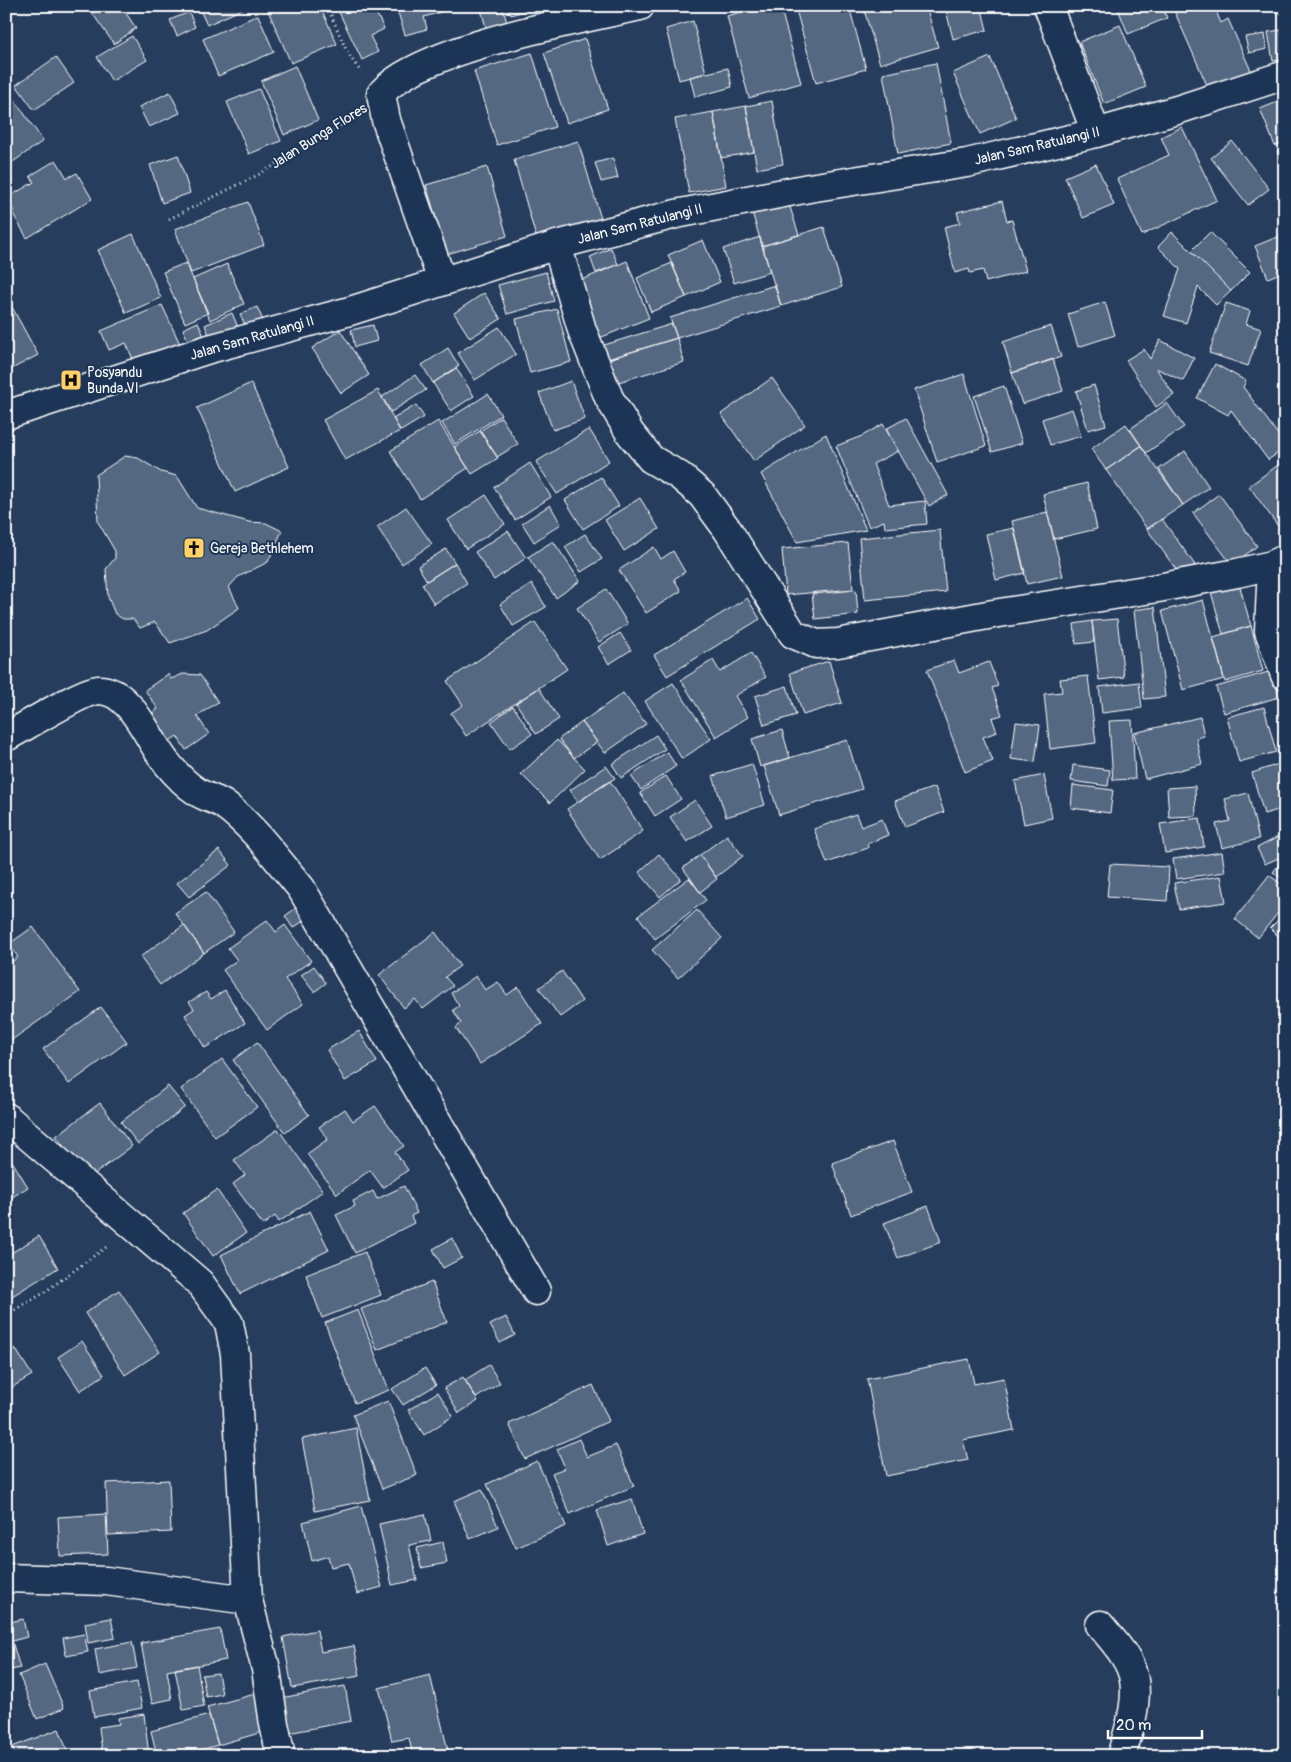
<svg xmlns="http://www.w3.org/2000/svg" width="1291" height="1762" viewBox="0 0 1291 1762" font-family="Pangolin,sans-serif">
<rect width="100%" height="100%" fill="#263d5e"/>
<filter id="ink" filterUnits="userSpaceOnUse"><feTurbulence type="fractalNoise" baseFrequency=".02" numOctaves="2"/><feDisplacementMap in="SourceGraphic" scale="10" xChannelSelector="R" yChannelSelector="G"/><feConvolveMatrix kernelMatrix="1 2 1 2 8 2 1 2 1" color-interpolation-filters="sRGB"/></filter>
<g filter="url(#ink)">
<path fill="#556781" stroke="#fff" d="M 102,6 L 121,6 L 136,28 L 114,44 L 92,13 Z
M 198,6 L 249,6 L 207,25 Z
M 266,6 L 320,6 L 337,44 L 291,63 Z
M 336,6 L 373,6 L 384,29 L 370,36 L 378,52 L 362,60 Z
M 396,6 L 442,6 L 444,11 L 424,17 L 427,29 L 405,35 Z
M 480,6 L 502,6 L 509,29 L 488,35 Z
M 508,6 L 540,6 L 511,15 Z
M 763,6 L 780,6 L 801,83 L 749,98 L 727,16 Z
M 795,6 L 849,6 L 866,69 L 816,83 Z
M 863,6 L 926,6 L 938,47 L 880,64 Z
M 945,6 L 981,6 L 987,30 L 953,39 Z
M 1088,6 L 1100,6 L 1090,11 Z
M 1117,6 L 1162,6 L 1167,18 L 1128,34 Z
M 1172,6 L 1214,6 L 1221,23 L 1228,19 L 1252,73 L 1210,92 Z
M 1280,6 L 1285,6 L 1285,15 L 1281,15 Z
M 189,12 L 195,27 L 177,36 L 170,20 Z
M 258,15 L 274,52 L 218,76 L 203,39 Z
M 693,21 L 706,73 L 679,80 L 666,29 Z
M 1120,25 L 1146,87 L 1104,104 L 1079,42 Z
M 1281,30 L 1285,59 L 1273,61 L 1268,32 Z
M 1265,34 L 1267,49 L 1249,53 L 1245,37 Z
M 132,36 L 147,60 L 112,81 L 97,57 Z
M 585,39 L 608,109 L 567,123 L 544,53 Z
M 532,53 L 555,127 L 497,145 L 474,71 Z
M 56,57 L 74,83 L 34,110 L 16,85 Z
M 990,57 L 1016,118 L 980,134 L 953,73 Z
M 936,63 L 951,143 L 898,154 L 883,74 Z
M 295,66 L 318,120 L 284,135 L 261,81 Z
M 728,68 L 732,87 L 695,97 L 690,77 Z
M 6,87 L 43,141 L 7,166 L 6,166 Z
M 259,89 L 281,141 L 249,154 L 227,102 Z
M 170,92 L 180,113 L 149,127 L 139,107 Z
M 1285,99 L 1285,142 L 1275,146 L 1260,109 Z
M 772,101 L 783,164 L 757,169 L 746,106 Z
M 746,106 L 754,152 L 721,158 L 713,112 Z
M 713,112 L 726,186 L 689,193 L 675,119 Z
M 1182,127 L 1217,200 L 1142,235 L 1117,179 L 1169,155 L 1161,137 Z
M 578,141 L 601,219 L 536,237 L 514,160 Z
M 1232,141 L 1269,189 L 1248,205 L 1211,158 Z
M 1285,147 L 1285,170 L 1277,151 Z
M 178,155 L 190,193 L 162,203 L 150,165 Z
M 613,158 L 618,178 L 601,182 L 595,163 Z
M 56,160 L 67,178 L 77,173 L 92,199 L 27,238 L 12,212 L 14,211 L 7,198 L 34,182 L 30,176 Z
M 1096,164 L 1114,205 L 1083,218 L 1065,177 Z
M 487,167 L 507,236 L 447,254 L 426,185 Z
M 788,201 L 799,235 L 762,246 L 752,212 Z
M 1002,201 L 1007,221 L 1012,220 L 1026,271 L 986,282 L 983,270 L 970,273 L 969,269 L 955,273 L 944,227 L 960,223 L 957,212 Z
M 248,202 L 264,245 L 191,273 L 175,229 Z
M 824,227 L 842,287 L 781,306 L 762,246 Z
M 1172,232 L 1231,291 L 1216,305 L 1198,287 L 1186,323 L 1164,316 L 1180,269 L 1158,247 Z
M 1210,232 L 1250,272 L 1231,291 L 1191,251 Z
M 133,234 L 161,298 L 126,313 L 98,250 Z
M 1285,234 L 1285,271 L 1268,278 L 1255,246 Z
M 760,237 L 770,272 L 734,283 L 723,249 Z
M 703,240 L 720,282 L 686,297 L 668,255 Z
M 611,248 L 618,264 L 596,273 L 590,257 Z
M 627,261 L 649,318 L 597,339 L 574,283 Z
M 186,263 L 208,313 L 185,323 L 163,272 Z
M 672,263 L 686,297 L 651,312 L 637,278 Z
M 227,264 L 244,304 L 210,320 L 193,279 Z
M 546,272 L 554,301 L 507,314 L 498,285 Z
M 775,285 L 781,306 L 677,338 L 670,318 Z
M 484,293 L 501,319 L 470,338 L 454,313 Z
M 6,296 L 38,355 L 6,372 Z
M 1105,302 L 1115,335 L 1078,347 L 1068,314 Z
M 1226,303 L 1250,311 L 1246,324 L 1261,329 L 1248,366 L 1209,353 Z
M 162,305 L 180,344 L 135,364 L 126,343 L 109,350 L 101,331 Z
M 257,307 L 265,325 L 248,332 L 240,314 Z
M 557,309 L 571,362 L 530,373 L 516,319 Z
M 232,313 L 239,330 L 212,342 L 205,325 Z
M 198,322 L 206,341 L 191,348 L 183,329 Z
M 672,324 L 677,338 L 605,360 L 601,346 Z
M 373,325 L 377,341 L 355,347 L 351,330 Z
M 1051,326 L 1061,357 L 1012,373 L 1003,342 Z
M 499,327 L 516,354 L 475,380 L 458,353 Z
M 340,330 L 369,375 L 341,393 L 312,348 Z
M 677,338 L 684,362 L 612,384 L 605,360 Z
M 1160,340 L 1194,358 L 1183,381 L 1156,368 L 1174,395 L 1156,407 L 1126,360 L 1144,349 L 1150,359 Z
M 448,348 L 459,366 L 433,383 L 422,365 Z
M 1053,359 L 1063,391 L 1022,404 L 1012,373 Z
M 1215,364 L 1246,381 L 1243,387 L 1285,444 L 1285,448 L 1268,460 L 1231,410 L 1228,415 L 1197,398 Z
M 456,368 L 474,396 L 451,411 L 433,383 Z
M 964,374 L 986,446 L 937,462 L 914,390 Z
M 415,375 L 426,390 L 391,412 L 382,397 Z
M 772,378 L 805,425 L 754,461 L 721,414 Z
M 571,381 L 585,419 L 553,430 L 539,393 Z
M 251,383 L 289,467 L 235,492 L 197,408 Z
M 1094,385 L 1106,425 L 1088,430 L 1076,391 Z
M 1004,386 L 1022,443 L 992,452 L 974,396 Z
M 378,390 L 400,431 L 345,460 L 323,420 Z
M 488,394 L 501,415 L 455,444 L 442,423 Z
M 1167,403 L 1184,427 L 1146,453 L 1130,429 Z
M 416,405 L 424,417 L 401,431 L 393,419 Z
M 1072,409 L 1081,436 L 1050,445 L 1042,419 Z
M 501,417 L 518,444 L 497,457 L 480,431 Z
M 906,418 L 948,495 L 929,506 L 886,429 Z
M 438,421 L 468,468 L 420,499 L 390,451 Z
M 883,424 L 898,451 L 873,464 L 889,505 L 925,501 L 927,524 L 885,528 L 884,521 L 869,527 L 836,446 L 862,436 Z
M 1126,424 L 1141,446 L 1106,470 L 1091,449 Z
M 589,429 L 609,461 L 557,494 L 536,462 Z
M 480,431 L 498,458 L 472,474 L 454,447 Z
M 826,434 L 866,530 L 797,542 L 761,474 Z
M 1141,446 L 1183,505 L 1147,529 L 1106,470 Z
M 1185,451 L 1209,487 L 1183,505 L 1159,469 Z
M 125,456 L 138,458 L 161,472 L 177,476 L 197,508 L 249,522 L 266,523 L 282,531 L 268,562 L 238,577 L 229,587 L 239,608 L 207,630 L 170,643 L 155,622 L 140,628 L 133,619 L 123,619 L 115,614 L 108,597 L 106,569 L 115,558 L 115,551 L 98,522 L 96,475 Z
M 1285,460 L 1285,536 L 1249,486 Z
M 530,463 L 551,497 L 515,520 L 494,487 Z
M 601,477 L 619,506 L 583,529 L 565,500 Z
M 1087,483 L 1097,529 L 1054,539 L 1043,494 Z
M 1219,494 L 1257,546 L 1232,565 L 1193,513 Z
M 486,495 L 505,524 L 466,549 L 448,520 Z
M 640,498 L 659,529 L 624,551 L 605,520 Z
M 550,505 L 561,524 L 534,542 L 522,523 Z
M 406,507 L 432,544 L 402,564 L 377,527 Z
M 1047,512 L 1063,576 L 1027,584 L 1012,521 Z
M 1162,519 L 1195,565 L 1180,575 L 1147,529 Z
M 1014,528 L 1025,573 L 996,580 L 986,534 Z
M 940,530 L 946,592 L 865,600 L 859,538 Z
M 508,531 L 526,558 L 494,580 L 475,552 Z
M 585,534 L 602,559 L 581,572 L 565,547 Z
M 553,541 L 580,581 L 556,598 L 528,557 Z
M 848,543 L 853,589 L 786,595 L 782,549 Z
M 654,547 L 661,559 L 673,551 L 685,572 L 674,579 L 681,591 L 646,613 L 619,570 Z
M 446,549 L 455,563 L 427,581 L 418,566 Z
M 455,563 L 467,583 L 434,604 L 422,584 Z
M 532,584 L 546,607 L 513,626 L 500,604 Z
M 1239,584 L 1251,626 L 1223,634 L 1211,592 Z
M 606,589 L 628,624 L 599,642 L 577,608 Z
M 856,590 L 858,614 L 815,619 L 812,594 Z
M 747,598 L 760,619 L 667,676 L 654,655 Z
M 1203,600 L 1224,679 L 1183,690 L 1162,611 Z
M 1155,607 L 1165,697 L 1144,699 L 1134,610 Z
M 1117,619 L 1124,677 L 1099,680 L 1092,621 Z
M 1092,621 L 1094,642 L 1076,644 L 1074,624 Z
M 535,622 L 567,669 L 466,736 L 451,713 L 463,705 L 447,681 Z
M 1251,626 L 1263,671 L 1225,682 L 1213,637 Z
M 620,633 L 631,650 L 609,664 L 598,647 Z
M 751,653 L 766,677 L 735,696 L 748,717 L 716,737 L 681,680 L 713,660 L 720,672 Z
M 954,660 L 959,673 L 989,662 L 998,686 L 992,688 L 1002,715 L 992,718 L 997,732 L 983,737 L 993,761 L 965,772 L 927,670 Z
M 829,661 L 842,703 L 803,715 L 790,673 Z
M 1272,671 L 1279,697 L 1224,713 L 1216,687 Z
M 168,674 L 171,679 L 183,674 L 200,675 L 218,702 L 197,716 L 209,734 L 186,750 L 177,736 L 164,745 L 145,718 L 158,709 L 145,690 Z
M 1088,676 L 1096,743 L 1050,749 L 1044,694 L 1062,692 L 1060,679 Z
M 1139,682 L 1142,708 L 1102,713 L 1099,687 Z
M 673,683 L 711,739 L 682,759 L 645,701 Z
M 787,686 L 796,715 L 764,725 L 755,696 Z
M 539,688 L 559,719 L 536,734 L 516,703 Z
M 623,693 L 646,724 L 605,753 L 582,722 Z
M 513,706 L 532,734 L 510,749 L 491,722 Z
M 1264,707 L 1276,752 L 1239,762 L 1227,717 Z
M 1200,717 L 1204,736 L 1196,738 L 1202,764 L 1145,779 L 1134,733 Z
M 1132,720 L 1135,779 L 1113,780 L 1109,721 Z
M 582,722 L 597,742 L 574,758 L 559,739 Z
M 1016,722 L 1040,725 L 1035,762 L 1011,759 Z
M 782,730 L 790,758 L 760,767 L 752,739 Z
M 656,735 L 665,749 L 621,778 L 612,764 Z
M 557,740 L 585,769 L 550,803 L 521,774 Z
M 847,740 L 862,789 L 779,815 L 764,766 Z
M 667,752 L 676,766 L 641,790 L 631,776 Z
M 1285,762 L 1285,808 L 1264,814 L 1252,773 Z
M 752,764 L 765,805 L 726,817 L 713,776 Z
M 1073,765 L 1110,770 L 1108,786 L 1071,781 Z
M 606,766 L 615,778 L 578,802 L 570,790 Z
M 1044,775 L 1052,818 L 1024,824 L 1015,781 Z
M 666,776 L 681,799 L 655,816 L 640,793 Z
M 610,781 L 643,831 L 600,860 L 567,809 Z
M 1073,785 L 1113,790 L 1110,813 L 1071,808 Z
M 1195,786 L 1196,816 L 1169,817 L 1167,788 Z
M 935,787 L 944,812 L 905,827 L 895,801 Z
M 1248,793 L 1259,839 L 1222,848 L 1216,824 L 1230,821 L 1225,799 Z
M 695,800 L 712,826 L 687,842 L 670,817 Z
M 856,814 L 861,827 L 882,819 L 888,835 L 867,844 L 868,848 L 827,863 L 814,829 Z
M 1200,818 L 1204,847 L 1165,853 L 1160,824 Z
M 727,835 L 743,856 L 716,877 L 700,855 Z
M 1282,835 L 1285,841 L 1285,855 L 1265,864 L 1257,848 Z
M 219,850 L 231,865 L 189,897 L 177,883 Z
M 1222,852 L 1225,872 L 1176,879 L 1173,859 Z
M 659,854 L 681,879 L 660,897 L 639,872 Z
M 700,855 L 717,879 L 700,892 L 683,868 Z
M 1283,860 L 1285,862 L 1285,881 L 1273,872 Z
M 1110,864 L 1169,867 L 1167,901 L 1107,897 Z
M 1269,875 L 1285,887 L 1285,904 L 1258,938 L 1235,919 Z
M 1221,876 L 1226,902 L 1179,909 L 1174,883 Z
M 689,878 L 706,900 L 655,939 L 638,916 Z
M 206,892 L 234,932 L 204,953 L 175,913 Z
M 296,908 L 305,920 L 293,928 L 285,916 Z
M 697,910 L 722,938 L 678,978 L 652,950 Z
M 1285,913 L 1285,943 L 1270,928 Z
M 267,920 L 276,932 L 285,925 L 311,961 L 285,979 L 303,1004 L 267,1030 L 223,970 L 237,960 L 228,948 Z
M 184,925 L 204,953 L 160,985 L 140,957 Z
M 33,927 L 80,992 L 6,1044 L 6,966 L 18,957 L 9,944 Z
M 435,932 L 460,966 L 445,977 L 453,986 L 423,1009 L 415,999 L 404,1008 L 379,975 Z
M 314,966 L 326,983 L 314,992 L 301,975 Z
M 562,971 L 582,1001 L 560,1017 L 539,988 Z
M 476,976 L 485,990 L 498,982 L 507,995 L 518,987 L 542,1024 L 480,1064 L 456,1028 L 461,1023 L 453,1010 L 459,1006 L 451,993 Z
M 225,990 L 245,1023 L 205,1048 L 185,1015 L 194,1009 L 189,1002 L 206,992 L 211,999 Z
M 101,1007 L 127,1042 L 69,1084 L 43,1049 Z
M 359,1031 L 377,1062 L 345,1081 L 327,1050 Z
M 257,1042 L 309,1115 L 285,1133 L 233,1060 Z
M 222,1059 L 257,1107 L 215,1137 L 181,1089 Z
M 168,1086 L 185,1107 L 138,1144 L 121,1122 Z
M 100,1103 L 132,1146 L 88,1179 L 56,1136 Z
M 375,1106 L 404,1146 L 395,1152 L 408,1170 L 383,1188 L 370,1170 L 337,1194 L 307,1154 L 328,1139 L 319,1127 L 345,1109 L 353,1121 Z
M 278,1129 L 323,1191 L 279,1222 L 275,1216 L 263,1225 L 233,1184 L 245,1175 L 234,1160 Z
M 893,1141 L 912,1192 L 851,1215 L 832,1163 Z
M 12,1161 L 28,1187 L 6,1201 L 6,1164 Z
M 404,1186 L 417,1213 L 411,1216 L 414,1223 L 355,1253 L 336,1215 L 355,1206 L 353,1201 L 373,1191 L 377,1199 Z
M 217,1190 L 246,1233 L 213,1256 L 183,1213 Z
M 928,1206 L 941,1242 L 898,1258 L 884,1223 Z
M 310,1211 L 329,1250 L 240,1294 L 221,1255 Z
M 39,1236 L 58,1268 L 7,1299 L 6,1256 Z
M 452,1238 L 462,1258 L 443,1268 L 433,1249 Z
M 365,1252 L 381,1295 L 322,1318 L 306,1275 Z
M 432,1282 L 447,1322 L 377,1350 L 361,1309 Z
M 119,1290 L 160,1352 L 125,1375 L 85,1313 Z
M 358,1310 L 389,1390 L 355,1403 L 325,1323 Z
M 506,1317 L 515,1335 L 500,1343 L 490,1325 Z
M 82,1341 L 104,1375 L 80,1391 L 58,1357 Z
M 15,1348 L 32,1375 L 6,1391 L 6,1354 Z
M 969,1359 L 974,1384 L 1004,1378 L 1014,1430 L 963,1440 L 968,1460 L 886,1476 L 867,1379 Z
M 489,1365 L 500,1383 L 476,1398 L 465,1380 Z
M 425,1368 L 436,1385 L 403,1405 L 392,1389 Z
M 463,1377 L 478,1401 L 459,1413 L 444,1388 Z
M 593,1385 L 609,1421 L 525,1459 L 509,1424 Z
M 438,1392 L 453,1416 L 424,1435 L 408,1410 Z
M 388,1401 L 417,1475 L 382,1489 L 353,1415 Z
M 356,1428 L 370,1500 L 315,1511 L 302,1439 Z
M 579,1439 L 587,1457 L 616,1445 L 634,1486 L 570,1514 L 552,1473 L 565,1468 L 557,1449 Z
M 537,1461 L 566,1526 L 516,1548 L 487,1484 Z
M 169,1480 L 171,1532 L 108,1535 L 106,1483 Z
M 482,1489 L 498,1527 L 470,1539 L 454,1501 Z
M 632,1499 L 643,1534 L 608,1546 L 597,1510 Z
M 361,1506 L 382,1587 L 357,1594 L 349,1563 L 331,1567 L 328,1556 L 312,1561 L 303,1522 Z
M 106,1514 L 108,1554 L 60,1556 L 58,1517 Z
M 425,1514 L 431,1541 L 409,1545 L 417,1580 L 392,1585 L 379,1524 Z
M 443,1542 L 447,1563 L 421,1568 L 417,1548 Z
M 111,1618 L 115,1638 L 88,1643 L 85,1623 Z
M 23,1619 L 27,1637 L 12,1641 L 20,1668 L 6,1671 L 6,1623 Z
M 220,1629 L 226,1660 L 167,1671 L 172,1699 L 152,1703 L 141,1643 Z
M 317,1630 L 321,1652 L 354,1646 L 360,1676 L 292,1688 L 283,1637 Z
M 84,1634 L 88,1652 L 66,1656 L 63,1638 Z
M 132,1642 L 137,1668 L 99,1675 L 95,1649 Z
M 45,1664 L 64,1708 L 37,1719 L 19,1675 Z
M 197,1665 L 204,1706 L 183,1710 L 175,1669 Z
M 218,1673 L 222,1694 L 206,1697 L 202,1675 Z
M 430,1675 L 449,1755 L 413,1756 L 409,1738 L 392,1741 L 379,1688 Z
M 137,1682 L 142,1708 L 94,1717 L 90,1691 Z
M 345,1686 L 351,1721 L 288,1733 L 281,1698 Z
M 255,1694 L 266,1731 L 218,1745 L 207,1707 Z
M 144,1714 L 149,1756 L 123,1756 L 122,1749 L 102,1752 L 99,1727 L 119,1724 L 118,1718 Z
M 209,1715 L 218,1745 L 180,1756 L 157,1756 L 151,1731 Z
M 59,1729 L 69,1755 L 10,1756 L 7,1749 Z"/>
<g fill="none" stroke-linecap="round" stroke-linejoin="round">
<g stroke="#fff" stroke-width="31">
<path id="street" d="M 1048,6 L 1096,133
M 557,245 L 582,330 L 609,398 L 630,433 L 651,459 L 680,476 L 702,495 L 727,529 L 793,634 L 816,644 L 838,643 L 993,614 L 1158,588 L 1237,573 L 1272,565 L 1285,559
M 442,281 L 386,120 L 381,94 C 416,49 581,19 640,6
M 1272,565 L 1269,631 L 1285,675
M 6,737 C 23,728 82,691 98,690 C 131,689 148,740 166,762 C 174,772 185,784 196,791 C 204,797 215,799 223,804 C 254,826 277,860 301,888 L 536,1291
M 6,1117 L 200,1283 L 229,1323 L 235,1354 L 248,1600 L 266,1669 L 274,1724 L 281,1756
M 6,1578 L 106,1581 L 248,1600
M 1100,1625 C 1113,1641 1131,1659 1134,1680 C 1138,1704 1128,1734 1121,1756"/>
</g>
<g stroke="#fff" stroke-width="31">
<path id="secondary" d="M 6,415 L 209,349 L 350,311 L 557,245 L 676,214 L 809,188 L 967,163 L 1096,133 L 1177,110 L 1285,75"/>
</g>
<path stroke="#fff" stroke-width="3" stroke-dasharray="1 4" stroke-linecap="butt" d="M 327,6 L 348,54 L 361,72
M 169,219 L 258,175 L 355,117
M 6,1315 L 42,1294 L 109,1245"/>
<use href="#street" stroke="#1d3557" stroke-width="28"/>
<use href="#secondary" stroke="#1d3557" stroke-width="28"/>
</g>
</g>
<defs>
<g id="hospital-square" transform="scale(1.125)"><rect x="-9" y="-9" width="18" height="18" rx="4" fill="#ffd166" stroke="#1d3557"/><path d="M-5-5h3v3.5h4V-5h3V5h-3V1.5h-4V5h-3Z" fill="#111"/></g>
<g id="church-square" transform="scale(1.125)"><rect x="-9" y="-9" width="18" height="18" rx="4" fill="#ffd166" stroke="#1d3557"/><path d="M-1.2-6h2.4v3.5h3.3v2.4h-3.3V6h-2.4V-.1h-3.3v-2.4h3.3Z" fill="#111"/></g>
</defs>
<g fill-rule="evenodd">
<use href="#hospital-square" x="71" y="380"/>
<use href="#church-square" x="194" y="548"/>
</g>
<g text-anchor="middle" dominant-baseline="central" stroke-width="4" stroke-linejoin="round" paint-order="stroke">
<g font-size="14" fill="#fff" stroke="#1d3557">
<text transform="translate(319 136) rotate(-32)">Jalan Bunga Flores</text>
<text transform="translate(1037 146) rotate(-13)">Jalan Sam Ratulangi II</text>
<text transform="translate(640 224) rotate(-14)">Jalan Sam Ratulangi II</text>
<text transform="translate(252 338) rotate(-16)">Jalan Sam Ratulangi II</text>
</g>
<g font-size="14" fill="#fff" stroke="#1d3557" text-anchor="start">
<text x="87" y="372">Posyandu<tspan x="87" dy="16">Bunda VI</tspan></text>
<text x="210" y="548">Gereja Bethlehem</text>
</g>
</g>
<rect width="1291" height="1762" fill="none" stroke="#1d3557" stroke-width="25"/>
<rect x="12" y="12" width="1266" height="1737" fill="none" stroke="#fff" stroke-width="2" filter="url(#ink)"/>
<path d="M1108 1730v8h94v-8" fill="none" stroke="#ffffff" stroke-width="2.5"/>
<text x="1116" y="1730" font-size="15" fill="#ffffff" stroke="#1d3557" stroke-width="4" paint-order="stroke">20 m</text>
</svg>
